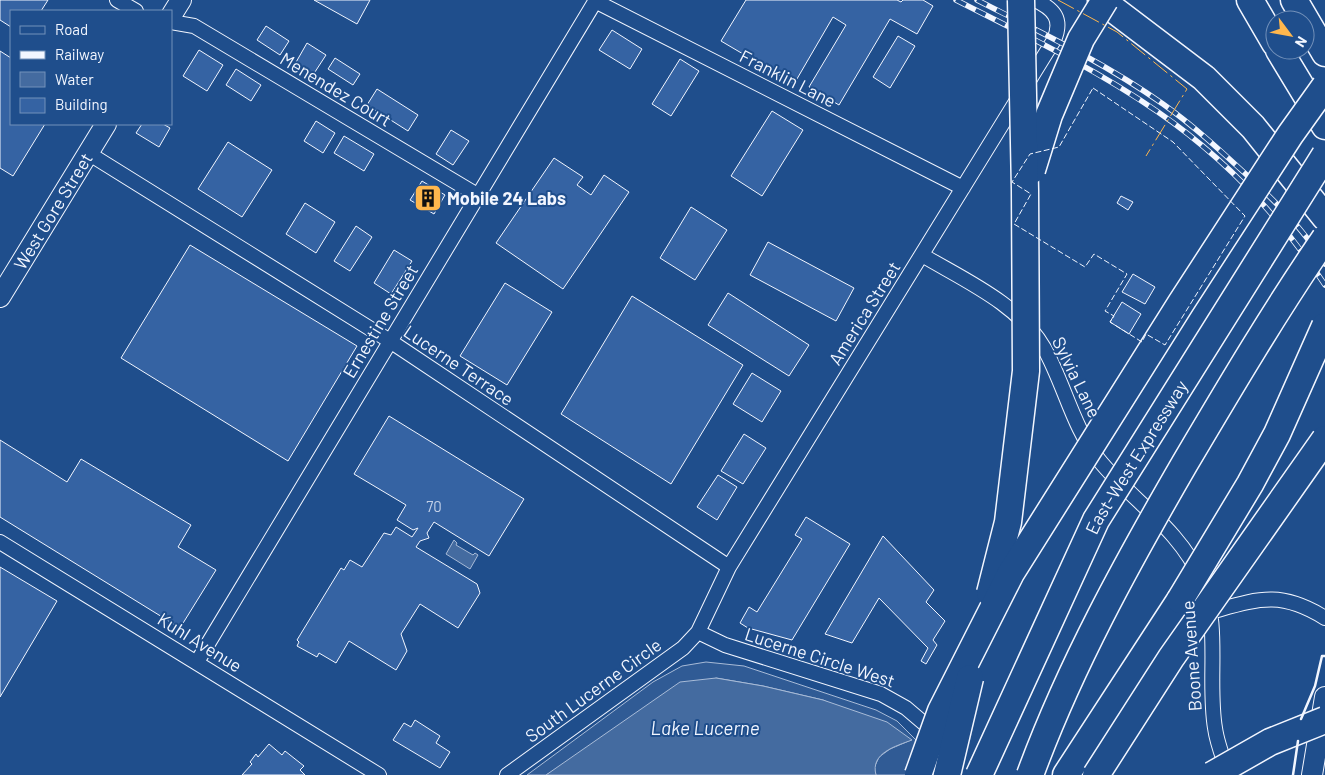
<svg xmlns="http://www.w3.org/2000/svg" width="1325" height="775" viewBox="0 0 1325 775" font-family="Barlow,sans-serif">
<rect width="100%" height="100%" fill="#1f4e8c"/>
<path fill="#305b95" stroke="#a8bbd7" d="M 706,662 L 744,666 L 876,710 L 897,721 L 918,742 L 940,775 L 876,775 L 874,768 L 879,757 L 890,749 L 911,740 L 823,700 L 763,686 L 716,678 L 546,775 L 527,775 L 653,682 L 682,666 Z"/>
<path fill="#446ba0" stroke="#a8bbd7" d="M 454,540 L 457,543 L 456,545 L 473,555 L 475,553 L 478,555 L 470,569 L 446,554 Z
M 716,678 L 763,686 L 823,700 L 887,722 L 912,740 C 896,746 870,753 876,775 L 546,775 L 680,682 Z"/>
<path fill="#3563a3" stroke="#f2f6ff" d="M 0,0 L 48,0 L 41,11 L 11,11 L 11,27 L 0,20 Z
M 314,0 L 370,0 L 357,24 Z
M 746,0 L 897,0 L 901,2 L 903,0 L 923,0 L 933,6 L 917,34 L 890,19 L 839,105 L 809,87 L 846,25 L 833,17 L 794,84 L 721,41 Z
M 266,26 L 289,41 L 280,55 L 257,40 Z
M 612,30 L 642,49 L 630,69 L 599,50 Z
M 898,36 L 915,46 L 890,88 L 873,77 Z
M 307,43 L 326,55 L 313,75 L 295,64 Z
M 199,50 L 223,65 L 207,91 L 183,76 Z
M 0,51 L 11,58 L 11,124 L 45,124 L 13,176 L 0,168 Z
M 335,58 L 360,74 L 353,85 L 328,69 Z
M 680,59 L 699,71 L 671,116 L 652,104 Z
M 236,69 L 261,85 L 251,101 L 226,85 Z
M 377,89 L 418,115 L 408,131 L 367,105 Z
M 772,111 L 803,130 L 762,196 L 731,176 Z
M 316,121 L 335,133 L 323,153 L 304,141 Z
M 142,124 L 163,124 L 170,128 L 159,147 L 136,133 Z
M 451,130 L 469,141 L 453,165 L 436,154 Z
M 344,136 L 374,154 L 364,171 L 334,153 Z
M 228,142 L 272,170 L 242,217 L 198,189 Z
M 554,158 L 583,177 L 577,185 L 591,195 L 604,175 L 629,192 L 563,289 L 496,243 Z
M 422,181 L 445,195 L 434,214 L 410,200 Z
M 1121,196 L 1133,202 L 1128,210 L 1117,203 Z
M 305,203 L 335,222 L 316,253 L 286,234 Z
M 691,207 L 727,230 L 695,280 L 660,258 Z
M 356,226 L 372,237 L 350,271 L 334,261 Z
M 768,242 L 854,288 L 836,321 L 750,275 Z
M 190,245 L 357,346 L 288,461 L 121,358 Z
M 394,250 L 412,261 L 391,294 L 374,283 Z
M 1133,274 L 1155,287 L 1145,304 L 1122,292 Z
M 505,283 L 552,312 L 507,385 L 460,356 Z
M 728,293 L 809,345 L 789,376 L 708,325 Z
M 632,296 L 743,365 L 671,484 L 561,414 Z
M 1122,302 L 1141,314 L 1129,334 L 1110,322 Z
M 752,373 L 781,391 L 762,422 L 733,404 Z
M 389,416 L 524,499 L 489,556 L 434,522 L 427,533 L 429,538 L 420,541 L 416,547 L 477,584 L 480,593 L 458,628 L 420,604 L 401,634 L 407,651 L 396,670 L 349,641 L 336,663 L 319,653 L 317,657 L 297,646 L 299,642 L 297,640 L 341,568 L 344,570 L 350,560 L 362,567 L 384,533 L 391,535 L 396,527 L 412,537 L 418,528 L 413,530 L 397,520 L 406,505 L 354,474 Z
M 744,434 L 766,448 L 743,484 L 721,471 Z
M 0,440 L 67,482 L 81,459 L 191,525 L 178,547 L 216,570 L 180,628 L 0,517 Z
M 718,475 L 737,487 L 717,520 L 697,507 Z
M 806,517 L 850,544 L 792,640 L 748,628 L 740,623 L 749,607 L 757,612 L 802,539 L 795,535 Z
M 883,536 L 934,590 L 926,602 L 945,621 L 933,640 L 937,645 L 926,664 L 921,661 L 928,648 L 879,598 L 852,643 L 825,634 Z
M 0,567 L 57,601 L 0,697 Z
M 415,720 L 440,736 L 436,743 L 450,752 L 440,768 L 393,740 L 404,723 L 411,727 Z
M 269,744 L 282,755 L 285,751 L 304,766 L 300,770 L 305,775 L 242,775 L 252,764 L 250,762 L 256,754 L 258,757 Z"/>
<g fill="none" stroke-linecap="round" stroke-linejoin="round">
<g stroke="#f2f6ff" stroke-width="16">
<path id="street" d="M 117,0 L 136,11
M 595,1 L 963,188
M 171,22 L 194,26 L 479,196
M 88,153 L 390,341 L 729,567
M 922,255 C 964,280 1019,304 1044,348 C 1064,383 1073,428 1099,460 C 1131,500 1180,529 1201,579 C 1221,625 1207,680 1215,728 C 1217,743 1223,758 1228,772
M 0,542 L 379,775
M 1210,612 C 1258,599 1280,590 1325,618
M 698,632 L 725,645 L 881,694 L 906,708 L 926,725 L 934,736
M 197,662 L 596,0
M 507,775 L 683,648 L 698,632 L 729,567 L 1054,40 C 1063,19 1054,9 1035,0"/>
</g>
<g stroke="#f2f6ff" stroke-width="22">
<g id="secondary">
<path d="M 171,16 L 181,0"/>
<path id="s1" d="M 0,297 L 106,124"/>
<path d="M 1312,775 L 1325,697"/>
</g>
</g>
<g stroke="#f2f6ff" stroke-width="29">
<path id="highway" d="M 1101,0 L 1204,78 L 1253,127 L 1325,217
M 1250,0 L 1275,43
M 1294,0 L 1325,53
M 1279,50 L 1325,126
M 1066,775 L 1180,600"/>
</g>
<use href="#street" stroke="#1f4e8c" stroke-width="14"/>
<use href="#secondary" stroke="#1f4e8c" stroke-width="20"/>
<use href="#highway" stroke="#1f4e8c" stroke-width="26"/>
<g stroke="#f2f6ff" stroke-width="5.5">
<path id="rail" d="M 956,0 C 1025,35 1094,68 1158,112 C 1225,158 1281,218 1325,285
M 977,0 C 1040,32 1105,63 1163,104 C 1194,126 1222,152 1250,178 C 1278,204 1305,231 1325,264"/>
</g>
<use href="#rail" stroke="#1f4e8c" stroke-width="4" stroke-dasharray="11" stroke-linecap="butt"/>
<g stroke="#f2f6ff" stroke-width="29" stroke-linecap="butt">
<g id="highway-bridge">
<path d="M 1032,170 L 1049,115 L 1081,39 L 1105,0"/>
<path d="M 990,593 L 1008,522 L 1026,371 L 1025,190 L 1021,0"/>
<path d="M 1180,600 L 1250,484 L 1277,434 L 1325,326"/>
<path d="M 918,775 L 941,711 L 1011,573 L 1181,303 L 1290,135 L 1325,86"/>
<path d="M 947,775 L 970,678"/>
<path id="s2" d="M 979,775 L 1096,520 L 1325,155"/>
<path d="M 1030,775 C 1070,666 1127,563 1185,463 C 1230,387 1275,311 1325,238"/>
<path d="M 1096,775 L 1171,658 L 1325,439"/>
<path d="M 1212,775 L 1270,742 L 1325,720"/>
</g>
</g>
<use href="#highway-bridge" stroke="#1f4e8c" stroke-width="26"/>
<path stroke="#f2f6ff" stroke-width="1" stroke-dasharray="6 2.5" stroke-linecap="butt" d="M 1093,88 L 1173,142 L 1245,216 L 1165,345 L 1146,334 L 1142,342 L 1110,322 L 1114,316 L 1105,311 L 1127,274 L 1094,254 L 1085,267 L 1014,224 L 1031,194 L 1012,182 L 1030,154 L 1059,147 Z"/>
<path stroke="#f2f6ff" stroke-width="2.5" d="M 1301,719 L 1315,686 L 1322,656 L 1325,656
M 1293,775 L 1298,741"/>
<path stroke="#ffb74d" stroke-width="1" stroke-dasharray="18 4 2.5 4" stroke-linecap="butt" d="M 1058,0 L 1117,32 L 1187,89 L 1146,156"/>
</g>
<defs>
<g id="building-square" transform="scale(1.4375)"><rect x="-9" y="-9" width="18" height="18" rx="4" fill="#ffb74d" stroke="#1f4e8c"/><path d="M-4-6H4V6H1V3H-1V6H-4ZM-2.5-4.3h1.7v1.8h-1.7ZM.8-4.3h1.7v1.8H.8ZM-2.5-1h1.7V.8h-1.7ZM.8-1h1.7V.8H.8Z" fill="#111"/></g>
</defs>
<g fill-rule="evenodd">
<use href="#building-square" x="428" y="198"/>
</g>
<g text-anchor="middle" dominant-baseline="central" stroke-width="4" stroke-linejoin="round" paint-order="stroke">
<g font-size="15" fill="#c3d1e8">
<text x="434" y="506">70</text>
</g>
<g font-size="18" fill="#f2f6ff" stroke="#1f4e8c">
<text transform="translate(788 78) rotate(27)">Franklin Lane</text>
<text transform="translate(336 89) rotate(31)">Menendez Court</text>
<text stroke="none"><textPath href="#s1" startOffset="101">West Gore Street</textPath></text>
<text transform="translate(864 313) rotate(-58)">America Street</text>
<text transform="translate(380 321) rotate(-59)">Ernestine Street</text>
<text transform="translate(459 365) rotate(34)">Lucerne Terrace</text>
<text transform="translate(1077 377) rotate(64)">Sylvia Lane</text>
<text stroke="none"><textPath href="#s2" startOffset="355">East-West Expressway</textPath></text>
<text transform="translate(200 642) rotate(32)">Kuhl Avenue</text>
<text transform="translate(1191 656) rotate(-94)">Boone Avenue</text>
<text transform="translate(820 657) rotate(18)">Lucerne Circle West</text>
<text transform="translate(593 690) rotate(-36)">South Lucerne Circle</text>
</g>
<g font-size="18" font-weight="bold" fill="#f2f6ff" stroke="#1f4e8c" text-anchor="start">
<text x="447" y="198">Mobile 24 Labs</text>
</g>
<g font-size="19" font-style="italic" fill="#f2f6ff" stroke="#1f4e8c">
<text x="705" y="727">Lake Lucerne</text>
</g>
</g>
<rect x="10" y="10" width="162" height="115" fill="#1f4e8c" stroke="#7391ba"/>
<rect x="20" y="26" width="25" height="8" fill="#1f4e8c" stroke="#7391ba"/>
<text x="55" y="35" font-size="15" fill="#f2f6ff">Road</text>
<rect x="20" y="51" width="25" height="8" fill="#f2f6ff" stroke="#7391ba"/>
<text x="55" y="60" font-size="15" fill="#f2f6ff">Railway</text>
<rect x="20" y="72" width="25" height="15" fill="#446ba0" stroke="#7391ba"/>
<text x="55" y="85" font-size="15" fill="#f2f6ff">Water</text>
<rect x="20" y="98" width="25" height="15" fill="#3563a3" stroke="#7391ba"/>
<text x="55" y="110" font-size="15" fill="#f2f6ff">Building</text>
<g transform="translate(1290 35) rotate(122)"><circle r="24" fill="#1f4e8c" stroke="#7391ba"/>
<path d="M0-4L9 19L0 12L-9 19Z" fill="#ffb74d"/>
<text y="-8" font-size="14" font-weight="bold" text-anchor="middle" fill="#f2f6ff">N</text>
</g>
</svg>
